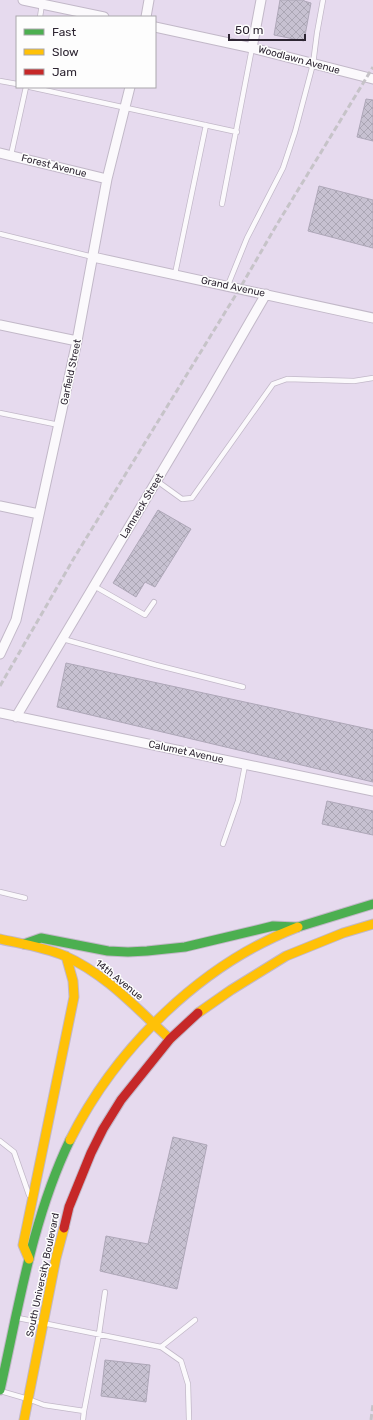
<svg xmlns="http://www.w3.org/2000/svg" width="373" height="1420" viewBox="0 0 373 1420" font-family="Rubik,sans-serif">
<defs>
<pattern id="building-cross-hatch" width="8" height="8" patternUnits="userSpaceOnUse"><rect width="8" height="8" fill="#c7c1d1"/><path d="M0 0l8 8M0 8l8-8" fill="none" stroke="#aba6b4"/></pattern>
</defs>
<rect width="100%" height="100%" fill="#e6daee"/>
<path fill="url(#building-cross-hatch)" stroke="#aea7b8" d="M 280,0 L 304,0 L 304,1 L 311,3 L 304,41 L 274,35 Z
M 366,99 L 373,100 L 373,141 L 357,137 Z
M 319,186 L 373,200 L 373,248 L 308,231 Z
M 158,510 L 191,529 L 155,587 L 145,582 L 136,597 L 113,583 Z
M 66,663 L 373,730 L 373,782 L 57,707 Z
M 327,801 L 373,811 L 373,835 L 322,824 Z
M 173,1137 L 207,1145 L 177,1289 L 100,1271 L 106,1236 L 148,1244 Z
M 105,1360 L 150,1365 L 146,1402 L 101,1396 Z"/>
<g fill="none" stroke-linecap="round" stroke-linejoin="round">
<g stroke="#c2b8c8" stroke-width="6">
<path id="lane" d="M 40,17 L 42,4
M 0,81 L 17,84
M 30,87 L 237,132
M 11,155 L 26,87
M 222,204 L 252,48
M 0,234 L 93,257
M 175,274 L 206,125
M 228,285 L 247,238 L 283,168 L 295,132 L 313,64 L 317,33 L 323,0
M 0,413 L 59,425
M 157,481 L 182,499 L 192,498 L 273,384 L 287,379 L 354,381 L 373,378
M 94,586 L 145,615 L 154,602
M 63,639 L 156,665 L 243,687
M 223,844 L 238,801 L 245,765
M 0,892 L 25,898
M 0,1141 L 14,1152 L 29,1195
M 18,1318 L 161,1347 L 195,1320
M 161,1347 L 181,1361 L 188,1384 L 189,1420
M 0,1391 L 28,1399 L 44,1405 L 84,1411 L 99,1334 L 105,1292
M 83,1420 L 84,1411"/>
</g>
<g stroke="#c2b8c8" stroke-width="11">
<path id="street" d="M 23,0 L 104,17
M 146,17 L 149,0
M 155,27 L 252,48 L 373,79
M 252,48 L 261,0
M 0,153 L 107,179
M 93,257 L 373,318
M 0,325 L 77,341
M 0,506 L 39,514
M 0,654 L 16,620 L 77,341 L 107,179 L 130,87
M 0,713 L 373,791
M 16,717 L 210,391 L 266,294"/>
</g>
<g stroke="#c2b8c8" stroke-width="11">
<path id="fast" d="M 298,927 L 373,904
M 24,944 L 41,938 L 108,951 L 128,952 L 147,951 L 185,947 L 273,926 L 296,927
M 0,1390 C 19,1306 32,1219 70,1140"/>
</g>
<g stroke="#c2b8c8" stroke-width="11">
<path id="slow" d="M 0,939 C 22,944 44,947 65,956 C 106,974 137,1009 170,1039
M 198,1013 L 231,990 L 286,956 L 343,933 L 373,924
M 70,1140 C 116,1048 201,964 298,927
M 29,1259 L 23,1245 L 74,997 L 73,981 L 66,956
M 24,1420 L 56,1258 L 64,1228"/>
</g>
<g stroke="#c2b8c8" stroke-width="11">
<path id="jam" d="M 64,1228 L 69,1207 L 91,1153 L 103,1129 L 121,1100 L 170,1039 L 198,1013"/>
</g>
<use href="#lane" stroke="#fbf9fc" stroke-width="4.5"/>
<use href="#street" stroke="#fbf9fc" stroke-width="9"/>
<use href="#fast" stroke="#4caf50" stroke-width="9"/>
<use href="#slow" stroke="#ffc107" stroke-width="9"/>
<use href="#jam" stroke="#c62828" stroke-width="9"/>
<path stroke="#c6c3c8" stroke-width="3" stroke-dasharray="6 3" stroke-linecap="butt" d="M 0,686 L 74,558 L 240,288 L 276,226 L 373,67
M 371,1420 L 373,1404"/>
</g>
<g text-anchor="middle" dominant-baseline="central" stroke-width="3" stroke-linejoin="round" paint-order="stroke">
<g font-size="10" fill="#2d2532" stroke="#fdfdfd">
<text transform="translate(299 60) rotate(15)">Woodlawn Avenue</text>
<text transform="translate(54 166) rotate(14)">Forest Avenue</text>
<text transform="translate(233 287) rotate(12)">Grand Avenue</text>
<text transform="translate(71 372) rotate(-78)">Garfield Street</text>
<text transform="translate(142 506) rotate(-59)">Lamneck Street</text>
<text transform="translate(186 752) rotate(12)">Calumet Avenue</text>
<text transform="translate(119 980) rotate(39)">14th Avenue</text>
<text transform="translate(43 1275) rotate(-78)">South University Boulevard</text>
</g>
</g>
<rect x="16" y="16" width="140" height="72" fill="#fdfdfd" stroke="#aaa7ac"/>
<rect x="24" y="29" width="20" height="6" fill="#4caf50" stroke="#aaa7ac"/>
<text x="52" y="36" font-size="12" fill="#2d2532">Fast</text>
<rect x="24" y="49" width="20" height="6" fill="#ffc107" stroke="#aaa7ac"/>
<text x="52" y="56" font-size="12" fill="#2d2532">Slow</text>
<rect x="24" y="69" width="20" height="6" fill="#c62828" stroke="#aaa7ac"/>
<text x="52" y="76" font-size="12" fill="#2d2532">Jam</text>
<path d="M229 34v6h76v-6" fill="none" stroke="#2d2532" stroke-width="2"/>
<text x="235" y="34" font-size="12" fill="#2d2532" stroke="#fdfdfd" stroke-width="3" paint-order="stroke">50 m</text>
</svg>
